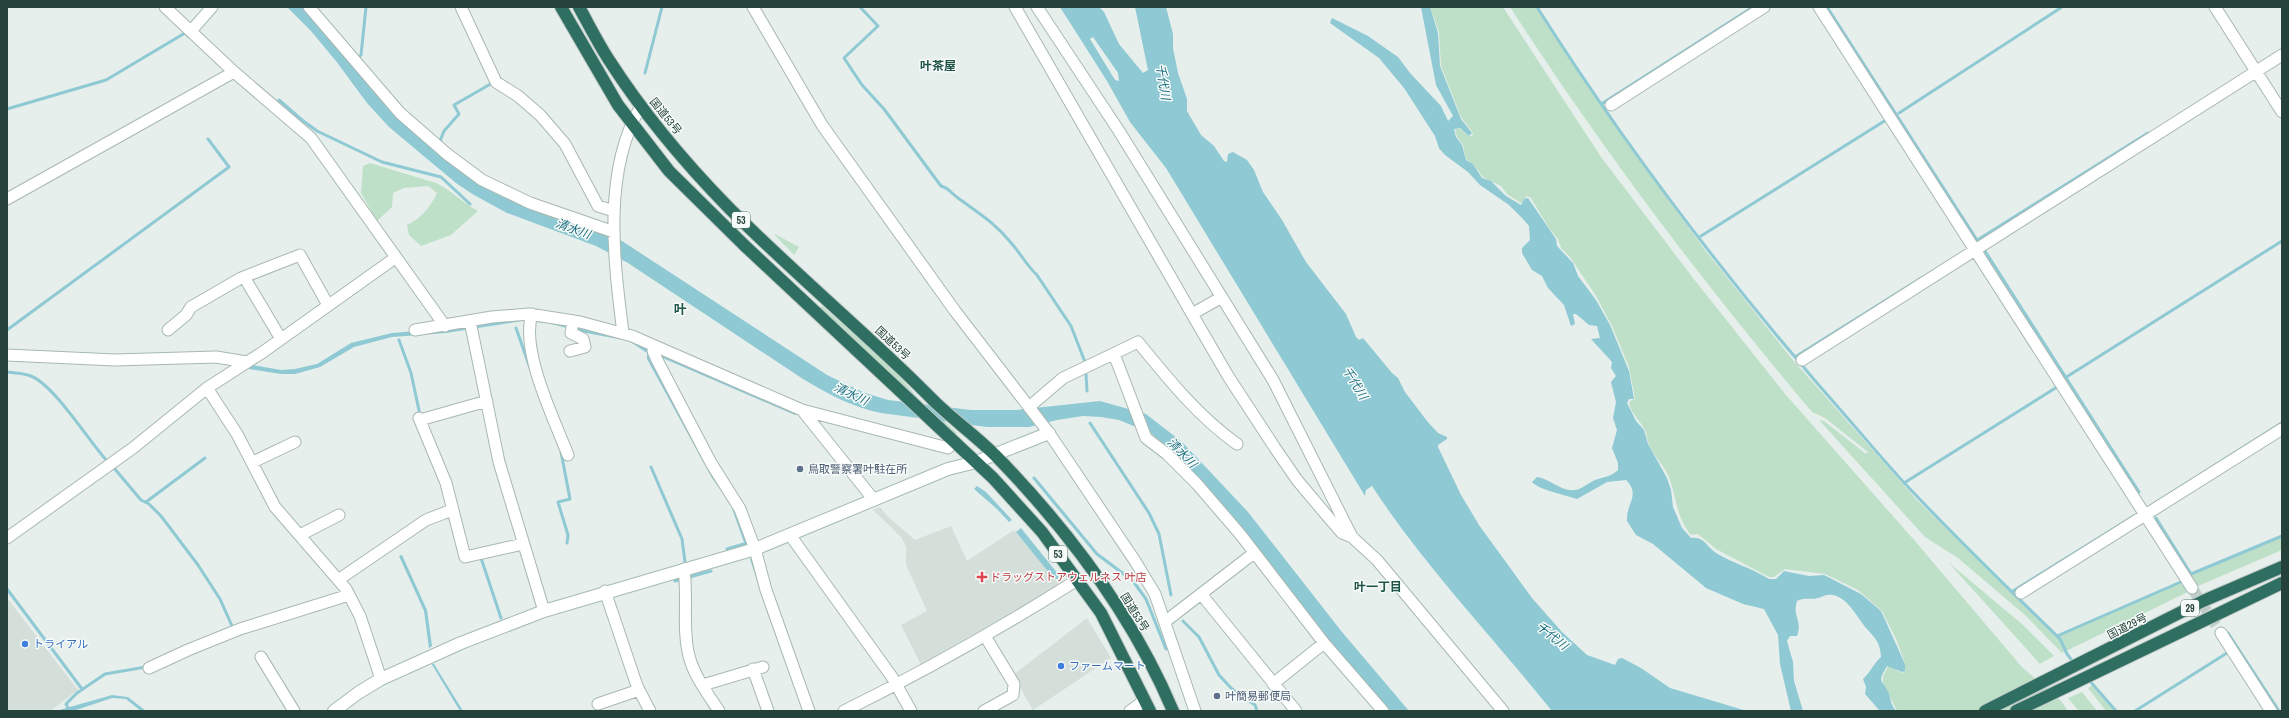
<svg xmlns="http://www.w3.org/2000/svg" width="2289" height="718" viewBox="0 0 2289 718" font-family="'Archivo Narrow','Noto Sans JP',sans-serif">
<rect width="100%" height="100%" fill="#e6efeb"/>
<path fill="#d4dfda" d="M 880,507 L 886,515 L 915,540 L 951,526 L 967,561 L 1014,530 L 1062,588 L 922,667 L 901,625 L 927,611 L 906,565 L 906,547 L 901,537 L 873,510 Z
M 7,598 L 78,690 L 50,711 L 7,711 Z
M 1087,618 L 1111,658 L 1033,710 L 1013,675 Z"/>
<path fill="#bfe0c8" d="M 1430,7 L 1503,7 L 1601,157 L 1693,278 L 1786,395 L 1915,541 L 2021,666 L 2061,701 L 2068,711 L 1897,711 L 1883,683 L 1883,677 L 1888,666 L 1902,673 L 1905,671 L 1905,663 L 1896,639 L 1882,611 L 1858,590 L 1825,574 L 1785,569 L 1774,577 L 1769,577 L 1716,549 L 1698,534 L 1691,535 C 1675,516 1677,494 1667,473 C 1662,463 1653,455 1649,445 C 1647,440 1647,434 1645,430 C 1640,421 1632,414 1629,404 L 1630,401 L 1635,399 L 1629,367 L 1612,326 L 1596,296 L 1570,257 L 1561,248 L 1558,239 L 1549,228 L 1531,198 L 1527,196 L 1521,203 L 1507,194 L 1501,186 L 1483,177 L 1473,164 L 1466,159 L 1463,145 L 1457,137 L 1455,129 L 1459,128 L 1469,136 L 1472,136 L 1473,133 L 1461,117 L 1441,66 L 1439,32 Z
M 1510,7 L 1536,7 L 1664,194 L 1705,250 L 1792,359 L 1917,500 L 2059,639 L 2064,652 L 2062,653 L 2026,616 L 1958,558 L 1925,537 L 1819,420 L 1824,421 L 1866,454 L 1868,452 L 1825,418 L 1812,412 C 1703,283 1601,148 1510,7 Z
M 370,163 L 436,183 C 451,190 463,203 478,211 L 451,235 L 421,246 L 409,235 L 407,225 C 421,218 430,208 437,193 L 428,186 L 404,188 L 393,193 L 392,207 L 377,221 L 361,193 L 363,166 Z
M 773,233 L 799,247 L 794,255 Z
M 822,306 L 892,368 L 918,398 L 957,433 L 955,436 L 818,309 Z
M 2282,536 L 2282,550 L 2198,586 L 2190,575 Z
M 1948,562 L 2023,625 L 2054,656 L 2040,664 Z
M 2184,581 L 2190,591 L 2066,651 L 2059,636 Z
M 2092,686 L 2114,711 L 2106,711 L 2088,688 Z
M 2082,692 L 2097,711 L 2079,711 L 2068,698 Z"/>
<path fill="#8ec9d4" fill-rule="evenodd" d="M 287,7 L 306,7 L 463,170 L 622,241 L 827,375 L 865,393 L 888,400 L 971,410 L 1016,410 L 1100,401 L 1146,414 L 1182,442 L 1248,512 L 1342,632 L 1409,711 L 1389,711 L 1334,646 L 1201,480 L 1151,433 L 1119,420 L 1101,417 L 1083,416 L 1057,420 L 1029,427 L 987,427 L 881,413 C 852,407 828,394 803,379 L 628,263 L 596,246 L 507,213 L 474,195 L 456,183 L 389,127 L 367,103 L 336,61 L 311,31 Z
M 1060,7 L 1099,7 L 1104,12 L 1119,44 L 1143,73 L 1148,70 L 1135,7 L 1166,7 L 1173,34 L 1173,48 L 1178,73 L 1187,99 L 1187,111 L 1201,135 L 1214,146 L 1224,161 L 1227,162 L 1228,154 L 1233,152 L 1247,160 L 1254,170 L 1263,192 L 1282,220 L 1306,262 L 1346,314 L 1356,337 L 1359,340 L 1363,338 L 1392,373 L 1398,378 L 1405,392 L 1427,421 L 1438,433 L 1447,437 L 1447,439 L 1438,445 L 1438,447 L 1461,495 L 1479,525 L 1532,598 L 1562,632 L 1587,655 L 1615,665 L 1618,659 L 1622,658 L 1641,668 L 1670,688 L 1747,711 L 1552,711 C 1492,636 1424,566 1372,486 L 1366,490 L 1365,496 L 1166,168 L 1130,122 L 1107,81 ZM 1093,37 L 1118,73 L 1119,81 L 1115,80 L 1090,39 Z
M 1421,7 L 1430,7 L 1438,33 L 1440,66 L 1461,119 L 1472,133 L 1469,136 L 1460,128 L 1454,129 L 1456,137 L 1462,145 L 1466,160 L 1473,164 L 1482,178 L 1491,181 L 1506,196 L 1521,205 L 1524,199 L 1528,198 L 1556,239 L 1557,246 L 1573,263 L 1578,276 L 1596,300 L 1610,325 L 1629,371 L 1634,399 L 1629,399 L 1627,403 L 1636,421 L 1644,430 L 1648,444 L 1667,478 L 1671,490 L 1673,507 L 1682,528 L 1691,538 C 1704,536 1706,546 1716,553 C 1732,563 1752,568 1769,579 L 1776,579 L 1784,571 L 1809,576 L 1824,575 L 1861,594 L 1881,611 L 1905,664 L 1905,671 L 1902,672 L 1887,666 C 1876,685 1883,678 1889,694 C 1891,701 1891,705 1896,711 L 1880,711 L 1865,694 L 1866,687 L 1863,679 C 1871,672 1873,664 1881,657 C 1880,642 1875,638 1866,628 C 1857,617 1845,592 1827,595 C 1824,595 1821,598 1818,598 C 1810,600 1804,597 1797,601 C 1792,618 1803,619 1797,636 L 1790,636 L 1787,641 L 1793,662 L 1794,681 L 1803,711 L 1791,711 L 1780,664 L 1778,635 L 1764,609 L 1743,604 L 1706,588 L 1653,544 L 1636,535 L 1627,521 C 1626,503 1641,495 1626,480 L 1607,482 L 1577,499 C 1566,495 1539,490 1532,482 L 1537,477 C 1550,479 1562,492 1575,490 C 1582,489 1588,483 1595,480 C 1603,477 1611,477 1618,470 L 1618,463 L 1612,448 L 1617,430 L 1613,418 L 1616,402 L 1611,382 L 1616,376 L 1611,368 L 1612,362 L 1591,339 L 1600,338 L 1597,326 L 1589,325 L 1576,314 L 1573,314 L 1575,324 L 1571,326 L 1564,305 L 1548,288 L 1542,276 L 1532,270 L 1522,253 L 1522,248 L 1530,240 L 1529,226 L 1524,220 L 1509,205 L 1480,185 L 1468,172 L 1445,155 L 1439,148 L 1435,136 L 1404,88 L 1379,58 L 1330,23 L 1332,18 L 1368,36 L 1398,57 L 1410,73 L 1441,106 L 1448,121 L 1453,116 L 1436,85 Z
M 526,316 L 545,318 L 585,329 L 627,337 L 641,343 L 650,351 L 655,365 L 670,390 L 704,458 L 736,506 L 750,543 L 745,545 L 730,503 L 712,478 L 647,359 L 647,353 L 629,341 L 581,332 L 548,323 L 522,321 L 446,333 L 392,337 L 354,347 L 320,367 L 295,374 L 281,374 L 249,369 L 237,364 L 216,361 L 116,364 L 7,359 L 7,357 L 116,362 L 214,358 L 281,370 L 295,369 L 317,364 L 351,343 L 392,333 L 443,329 Z
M 658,353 L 797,413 L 795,415 L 658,356 Z
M 2282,421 L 2282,423 L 2147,509 L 2146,507 Z
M 977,486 L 986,492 L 1012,520 L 1009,522 L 997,509 L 974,489 Z
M 1021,528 L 1058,574 L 1058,579 L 1054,579 L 1016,532 Z
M 402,555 L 427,610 L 432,646 L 429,648 L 424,611 L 399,556 Z
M 753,557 L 806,711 L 803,711 L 767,612 L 750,559 Z
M 431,663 L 434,664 L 463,711 L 460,711 Z
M 112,695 L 128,697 L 146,711 L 141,711 L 126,699 L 112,698 L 76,710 L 56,711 Z"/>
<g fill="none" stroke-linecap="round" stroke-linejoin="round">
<path stroke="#8ec9d4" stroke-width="3" d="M 860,7 L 878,26 L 844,58 L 862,85 L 884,109 L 941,186 C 949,188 952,194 958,198 C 980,214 995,223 1012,244 C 1021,254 1027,266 1037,275 L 1071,326 L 1085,362
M 1537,7 C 1630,154 1736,292 1851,422 C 1871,445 1890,468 1911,490 C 1959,541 2010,590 2060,639 L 2067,654 L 2074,663
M 1827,7 L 1977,240
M 357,59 L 361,55 L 366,7
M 645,73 L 662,7
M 279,100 L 302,120 L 317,131 L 382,162 L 441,177 L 470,204
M 1603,103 L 1753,7
M 7,109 L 106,80 L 185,33 L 189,37
M 1899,113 L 2062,7
M 442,143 L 440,141 L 444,131 L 459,114 L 454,105 L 494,82
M 1701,236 L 1886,120
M 1979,239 L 2148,133
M 1985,251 L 2139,492
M 516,328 L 530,368
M 7,330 L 229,167 L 208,139
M 399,340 L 411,373 L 420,415
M 1795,357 L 1923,277
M 7,372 C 15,373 24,373 31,376 C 55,386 88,440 107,461
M 1086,374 L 1087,391
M 2068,376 L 2282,241
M 1090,423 L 1149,513 L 1159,534 L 1171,595
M 561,452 L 570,499 L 558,502 L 568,535 L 567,543
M 651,467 L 682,539 L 685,562
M 114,468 L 141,500 L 149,504 L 161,516 L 198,565 L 220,599 L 232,626
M 1034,478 L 1097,554 L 1133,581 L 1146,599 L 1166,649
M 1904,483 L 2057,387
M 146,502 L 205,458
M 2156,518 L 2191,574 L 2282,536
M 727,549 L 744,544
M 479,558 L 481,558 L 501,618
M 675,581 L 711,571
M 7,589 L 82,689
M 2013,591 L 2134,516
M 1183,621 L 1199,637 L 1219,675 L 1232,689 L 1255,705 L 1257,711
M 2228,633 L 2279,711
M 2057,636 L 2183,581
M 2088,679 L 2116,711
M 69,710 L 66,704 L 77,693 L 105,674 L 146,667
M 2135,711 L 2227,653"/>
<path stroke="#bfccc8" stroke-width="11" stroke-dasharray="11 5.5" stroke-linecap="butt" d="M 2192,588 L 2221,633"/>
<g stroke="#a8b8b2" stroke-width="13">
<path id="street" d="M 165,7 L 234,72 L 311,138 L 445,326
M 309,7 L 400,113 L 447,154 L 482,180 L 530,203 L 614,232
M 461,7 L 496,82 L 518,96 L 540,115 L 565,144 L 598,206 L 614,211
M 753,7 L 822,125 L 955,311 L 1049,433 L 1135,561 L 1155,594 L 1195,711
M 1015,7 L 1192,314 L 1228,376 L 1275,448 L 1297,480 L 1329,518 L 1342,533 L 1352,537 L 1377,560 L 1503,711
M 1037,7 L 1119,131 L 1273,380 L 1352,537
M 1819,7 L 2192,588
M 2215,7 L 2282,112
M 191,31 L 212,7
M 1611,105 L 1764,7
M 7,199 L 234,72
M 244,277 L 281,339
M 532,314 C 520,350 554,419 568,455
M 1192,314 L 1222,297
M 470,321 L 499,462 L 544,611
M 168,330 L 186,315 L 191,307 L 241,278 L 300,255 L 328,305
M 415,330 L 492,317 L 529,314 L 580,322 L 632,336 L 802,410 L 948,448
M 623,333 C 614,262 602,171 641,106
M 654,346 L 653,351 L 657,360 L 711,463 L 740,509 L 755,549 L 766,590 L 809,711
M 570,351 L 585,347 L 583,339 L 571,333 L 573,321
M 1114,354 L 1146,438 L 1167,454 L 1197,484 L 1240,534 L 1324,643 L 1383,711
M 7,355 L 115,360 L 216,357 L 247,362
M 1802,360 L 2282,55
M 207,388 L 237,434 L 275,507 L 346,589 L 360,616 L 381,679
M 1029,407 L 1063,378 L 1138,342 C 1169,380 1198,416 1237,444
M 802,410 L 874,500
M 419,418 L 446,483 L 465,557 L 523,544
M 420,420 L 487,401
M 253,462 L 295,442
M 300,535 L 339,515
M 790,535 L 892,677 L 911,711
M 7,538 L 133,448 L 207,388 L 263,352 L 395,258
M 684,569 C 688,598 682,629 689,656 C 694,676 708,694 719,711
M 338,580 L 426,520 L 452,510
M 605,591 L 637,686 L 650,711
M 2021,593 L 2282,429
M 1201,594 L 1296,711
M 1166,621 L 1254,553
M 2221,633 L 2271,711
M 261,657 L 294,711
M 149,668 L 188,650 L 240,629 L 349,595
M 753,669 L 768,711
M 1273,684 L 1324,643
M 703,685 L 763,667
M 598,704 L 639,690
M 844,711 C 925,671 1001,628 1077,580
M 984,711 L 1013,695 L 1014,684 L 985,636
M 1130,711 L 1145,700"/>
</g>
<g stroke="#a4bbb3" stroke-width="14">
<path id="secondary" d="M 334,711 L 358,693 L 381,679 L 461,643 L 544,611 L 755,549 L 948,469 L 976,462 L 1049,433"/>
</g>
<g stroke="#c2cac8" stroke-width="14">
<path id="highway" d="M 561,7 L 618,105 L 669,171 L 744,245 L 993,478 L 1042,532 L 1101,613 L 1150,711
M 579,7 C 589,25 598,43 609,60 C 643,113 685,163 729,208 C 783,262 841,312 896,364 C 910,377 923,390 936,403 C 955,421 977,437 996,456 C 1067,529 1133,616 1173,711
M 1985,711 L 2203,601 L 2282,567
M 2016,711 L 2282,583"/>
</g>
<use href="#street" stroke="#fff" stroke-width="11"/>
<use href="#secondary" stroke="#fff" stroke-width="12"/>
<use href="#highway" stroke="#2f6f62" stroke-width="12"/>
</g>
<g fill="#5c6f8a" stroke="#f7fbf9" stroke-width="1.5">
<circle cx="800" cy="469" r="4"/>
<circle cx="1217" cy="696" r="4"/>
</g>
<path fill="#e0444e" stroke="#f7fbf9" stroke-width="1.5" d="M980 571h4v4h4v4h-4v4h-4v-4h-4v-4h4z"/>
<g fill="#3f7fe0" stroke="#f7fbf9" stroke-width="1.5">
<circle cx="25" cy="644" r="4"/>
<circle cx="1061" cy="666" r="4"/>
</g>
<g text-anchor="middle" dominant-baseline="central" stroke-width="3" stroke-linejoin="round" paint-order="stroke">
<g fill="#f7fbf9" stroke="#637a73" stroke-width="1">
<rect x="732" y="212" width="18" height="16" rx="3"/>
<rect x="1049" y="546" width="18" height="16" rx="3"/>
<rect x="2181" y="600" width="18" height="16" rx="3"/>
</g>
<g font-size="10" font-weight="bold" fill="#24423a">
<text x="741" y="220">53</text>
<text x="1058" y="554">53</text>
<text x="2190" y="608">29</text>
</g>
<g font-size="11" fill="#24423a" stroke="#f7fbf9">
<text transform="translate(666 116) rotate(51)">国道53号</text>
<text transform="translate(893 343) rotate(43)">国道53号</text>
<text transform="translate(1135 612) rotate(58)">国道53号</text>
<text transform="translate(2127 626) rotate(-27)">国道29号</text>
</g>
<g font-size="11" fill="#4e5e75" stroke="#f7fbf9" text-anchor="start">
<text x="808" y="469">鳥取警察署叶駐在所</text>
<text x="1225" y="696">叶簡易郵便局</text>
</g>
<g font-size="11" fill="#be3a42" stroke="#f7fbf9" text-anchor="start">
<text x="990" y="577">ドラッグストアウェルネス 叶店</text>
</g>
<g font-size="11" fill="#366cbe" stroke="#f7fbf9" text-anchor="start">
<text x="33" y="644">トライアル</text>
<text x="1069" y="666">ファームマート</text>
</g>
<g font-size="12" font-weight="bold" fill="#1f5548" stroke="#f7fbf9">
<text x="938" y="66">叶茶屋</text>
<text x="1378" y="587">叶一丁目</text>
</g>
<g font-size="12" font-style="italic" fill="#1c6f80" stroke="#f7fbf9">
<text transform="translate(1163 82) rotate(81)">千代川</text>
<text transform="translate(573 229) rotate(20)">清水川</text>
<text transform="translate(1355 383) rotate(59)">千代川</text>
<text transform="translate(851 394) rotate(25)">清水川</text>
<text transform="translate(1182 453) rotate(46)">清水川</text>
<text transform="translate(1552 636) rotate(39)">千代川</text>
</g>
<g font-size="13" font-weight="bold" fill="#1f5548" stroke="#f7fbf9">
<text x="680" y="309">叶</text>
</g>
</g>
<rect width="2289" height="718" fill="none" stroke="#24423a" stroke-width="16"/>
</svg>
